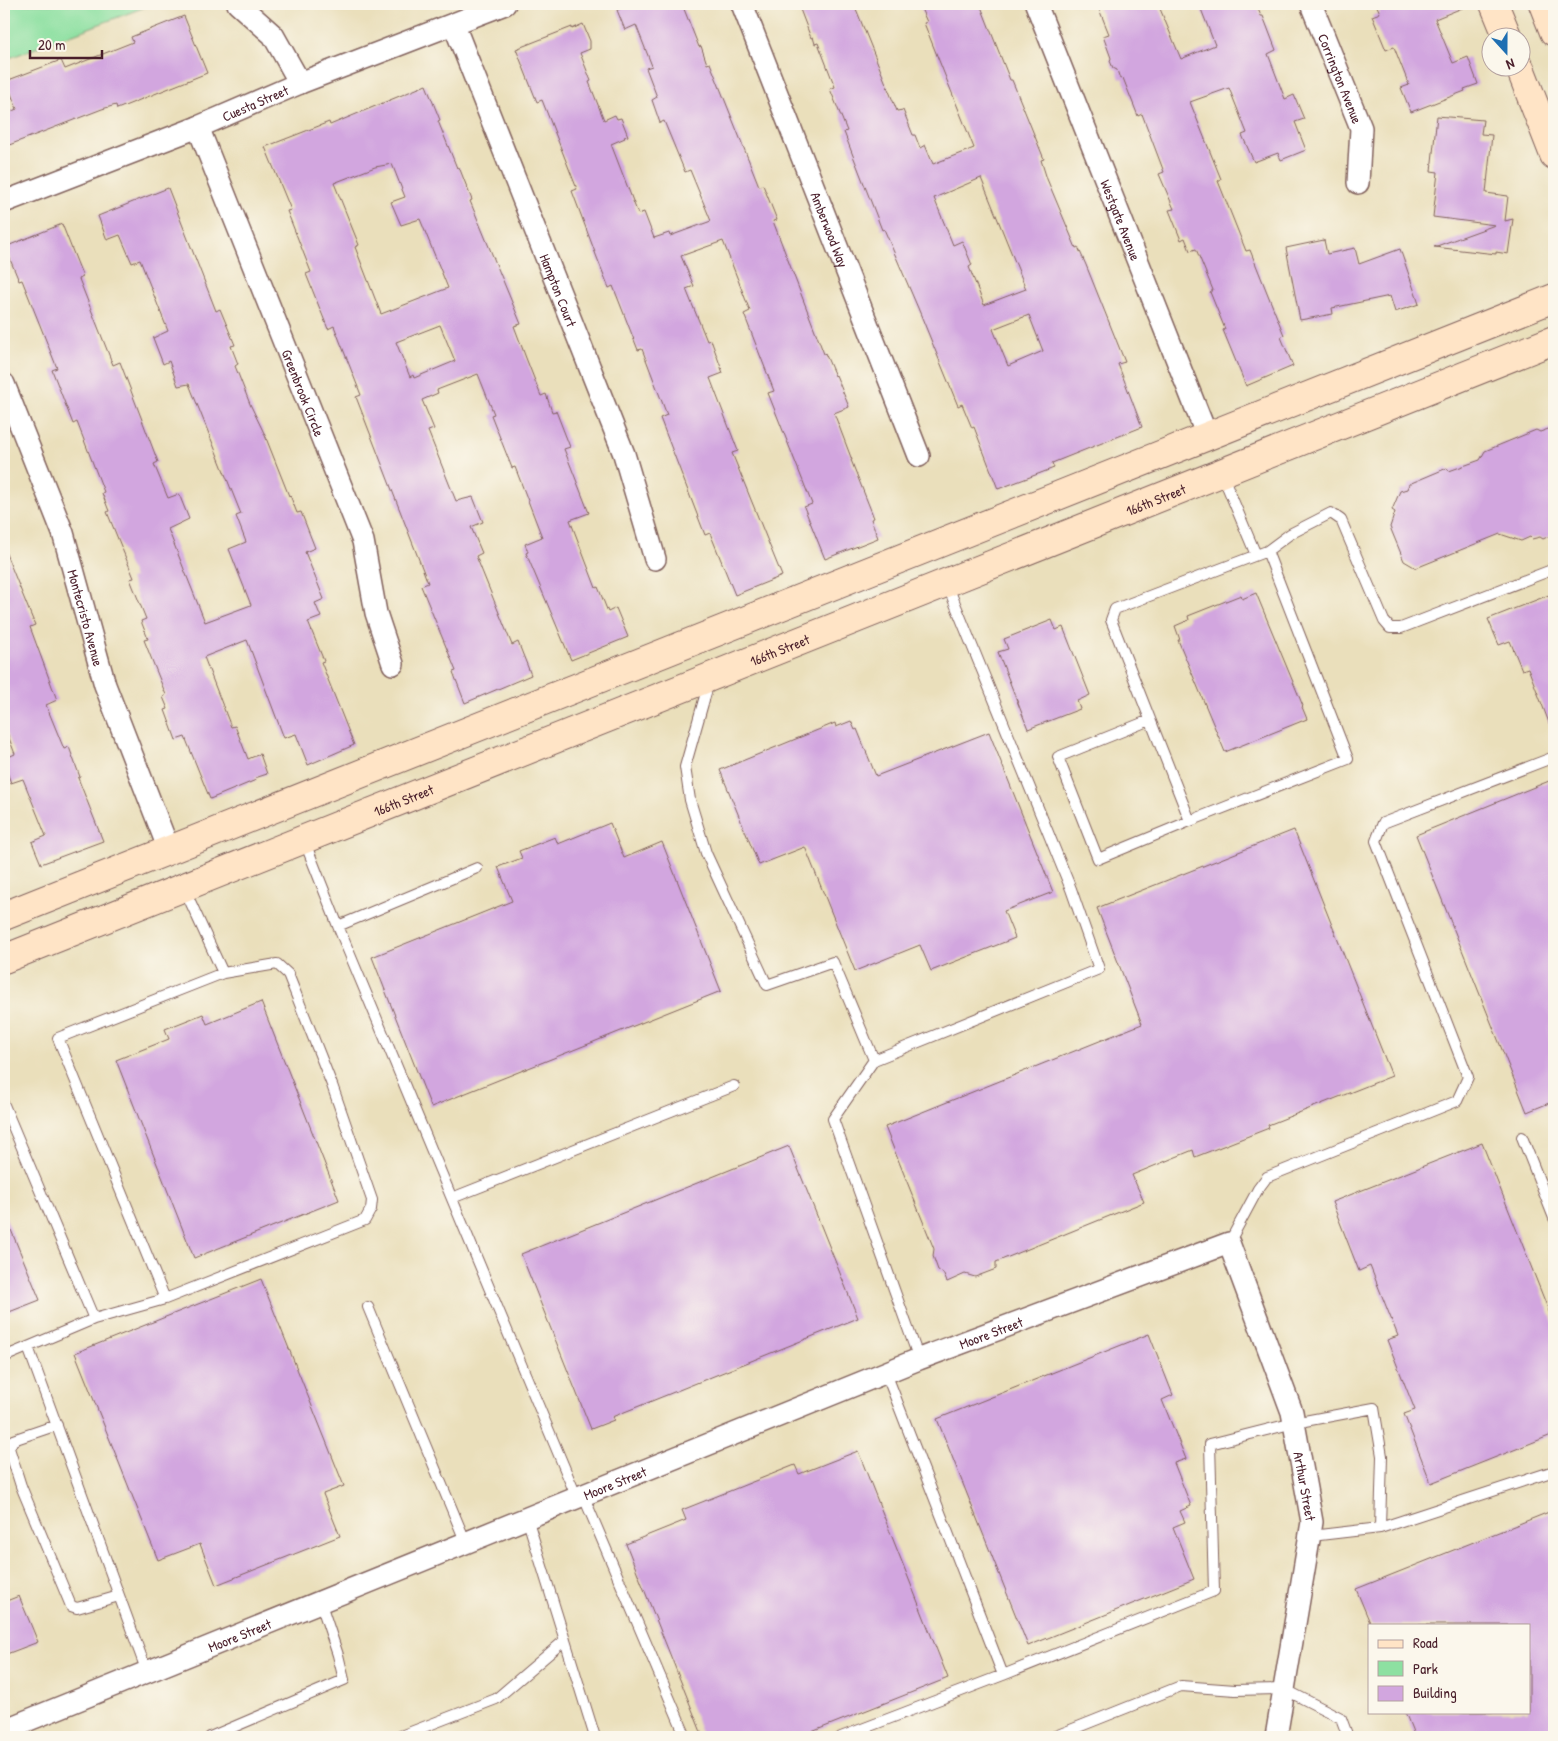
<svg xmlns="http://www.w3.org/2000/svg" width="1558" height="1741" viewBox="0 0 1558 1741" font-family="'Patrick Hand',sans-serif">
<rect width="100%" height="100%" fill="#fbf7ec"/>
<filter id="ink" filterUnits="userSpaceOnUse"><feTurbulence type="fractalNoise" baseFrequency=".02" numOctaves="2"/><feDisplacementMap in="SourceGraphic" scale="10" xChannelSelector="R" yChannelSelector="G"/><feConvolveMatrix kernelMatrix="1 2 1 2 8 2 1 2 1" color-interpolation-filters="sRGB"/></filter>
<filter id="wash" filterUnits="userSpaceOnUse"><feTurbulence type="fractalNoise" baseFrequency=".0096" numOctaves="4" result="noise"/><feDisplacementMap in="SourceGraphic" scale="20" xChannelSelector="R" yChannelSelector="G"/><feGaussianBlur stdDeviation="1.12" result="paint"/><feColorMatrix in="noise" values="0 0 0 0 0 0 0 0 0 0 0 0 0 0 0 0 0 1.4 0 .05"/><feComposite in="paint" operator="in"/></filter>
<g filter="url(#wash)">
<rect width="100%" height="100%" fill="#eadfbb"/>
<path fill="#8de0a1" stroke="#6c8066" d="M 4,4 L 153,4 L 4,60 Z"/>
<g id="blocks">
<path fill="#d2a6df" fill-rule="evenodd" d="M 632,4 L 682,4 L 699,47 L 701,46 L 707,64 L 710,63 L 759,186 L 763,185 L 777,220 L 773,221 L 824,354 L 825,353 L 835,376 L 836,375 L 849,407 L 834,413 L 852,460 L 851,460 L 874,518 L 871,519 L 878,538 L 825,559 L 804,507 L 812,504 L 768,393 L 774,391 L 744,314 L 750,311 L 723,241 L 681,256 L 694,286 L 686,289 L 707,341 L 711,340 L 723,373 L 710,378 L 738,451 L 732,453 L 782,576 L 735,595 L 710,533 L 705,535 L 660,418 L 667,415 L 642,349 L 638,350 L 613,286 L 609,288 L 596,255 L 572,191 L 577,189 L 542,100 L 537,102 L 516,49 L 572,27 L 572,29 L 583,24 L 590,41 L 590,49 L 580,53 L 591,81 L 589,82 L 604,120 L 615,115 L 617,119 L 621,118 L 628,136 L 624,137 L 625,138 L 611,144 L 638,214 L 644,212 L 654,238 L 669,233 L 670,236 L 711,221 L 690,170 L 685,172 L 664,121 L 660,123 L 652,100 L 657,97 L 646,68 L 652,66 L 636,25 L 625,30 L 617,10 Z
M 798,4 L 854,4 L 897,111 L 903,110 L 913,135 L 915,135 L 920,148 L 925,145 L 933,164 L 974,148 L 924,23 L 927,22 L 919,4 L 980,4 L 1010,80 L 1012,80 L 1044,159 L 1041,160 L 1047,179 L 1076,248 L 1078,247 L 1086,265 L 1125,362 L 1118,364 L 1142,427 L 1052,463 L 1054,468 L 998,489 L 974,427 L 972,428 L 962,404 L 958,406 L 918,308 L 884,229 L 882,230 L 852,153 L 844,132 L 847,131 L 830,89 L 835,87 L 818,43 L 815,44 L 813,37 L 811,38 ZM 981,178 L 1026,289 L 984,305 L 969,267 L 972,265 L 962,241 L 953,245 L 934,198 ZM 1029,315 L 1043,351 L 1008,366 L 993,329 Z
M 1097,4 L 1158,4 L 1181,59 L 1215,45 L 1199,4 L 1256,4 L 1261,16 L 1263,16 L 1276,50 L 1268,54 L 1285,99 L 1294,95 L 1304,119 L 1295,122 L 1306,150 L 1281,160 L 1278,153 L 1254,162 L 1242,135 L 1247,133 L 1229,88 L 1190,102 L 1221,179 L 1218,181 L 1246,251 L 1250,250 L 1284,335 L 1281,337 L 1293,366 L 1246,386 L 1223,330 L 1225,329 L 1210,292 L 1213,290 L 1196,249 L 1190,251 L 1185,238 L 1181,240 L 1169,210 L 1174,209 L 1159,174 L 1164,172 L 1142,114 L 1138,116 L 1123,78 L 1120,79 L 1117,70 L 1113,68 L 1110,61 L 1111,58 L 1103,36 L 1109,34 Z
M 1376,4 L 1472,4 L 1435,19 L 1453,63 L 1468,57 L 1478,84 L 1464,89 L 1465,91 L 1411,112 L 1401,88 L 1409,85 L 1394,47 L 1386,50 L 1372,16 L 1380,13 Z
M 184,16 L 207,73 L 117,109 L 116,105 L 102,109 L 4,147 L 4,114 L 17,109 L 6,81 L 61,60 L 65,69 L 133,42 L 131,37 Z
M 426,85 L 440,120 L 438,121 L 457,168 L 459,167 L 472,200 L 470,201 L 521,324 L 514,326 L 526,358 L 541,396 L 546,394 L 552,412 L 556,411 L 570,447 L 564,449 L 589,513 L 570,520 L 596,588 L 598,587 L 608,612 L 616,608 L 628,637 L 571,660 L 526,553 L 528,552 L 525,544 L 542,537 L 515,467 L 512,468 L 491,415 L 494,414 L 478,374 L 437,390 L 438,393 L 422,400 L 434,429 L 428,431 L 456,501 L 473,497 L 483,522 L 471,527 L 482,553 L 476,556 L 512,645 L 518,642 L 531,675 L 465,703 L 453,672 L 456,671 L 421,586 L 428,583 L 356,397 L 361,395 L 334,326 L 328,329 L 306,274 L 311,272 L 287,211 L 291,210 L 265,147 L 329,122 L 330,125 ZM 392,164 L 405,197 L 391,202 L 401,225 L 420,219 L 448,288 L 381,314 L 355,247 L 359,245 L 334,183 L 375,167 ZM 440,325 L 455,361 L 414,378 L 413,375 L 410,377 L 396,342 Z
M 1437,116 L 1483,120 L 1481,134 L 1492,135 L 1486,193 L 1508,196 L 1505,221 L 1513,219 L 1508,254 L 1496,252 L 1496,254 L 1434,247 L 1495,225 L 1433,217 L 1438,172 L 1431,171 Z
M 168,188 L 216,311 L 220,309 L 235,345 L 231,346 L 238,364 L 235,366 L 250,404 L 264,433 L 289,496 L 290,495 L 297,513 L 301,512 L 315,548 L 305,552 L 324,599 L 315,603 L 321,617 L 308,622 L 324,661 L 321,662 L 354,745 L 308,765 L 296,734 L 284,738 L 247,640 L 204,657 L 231,727 L 235,726 L 248,759 L 260,754 L 267,774 L 255,778 L 256,780 L 210,799 L 185,737 L 176,740 L 165,710 L 168,709 L 163,697 L 166,695 L 144,640 L 148,639 L 141,621 L 146,619 L 130,579 L 134,578 L 107,512 L 109,511 L 102,493 L 104,492 L 77,422 L 73,424 L 52,370 L 57,368 L 22,280 L 19,281 L 5,247 L 62,224 L 83,277 L 79,279 L 113,365 L 120,362 L 158,462 L 154,464 L 168,498 L 179,494 L 189,519 L 168,529 L 205,622 L 251,605 L 229,549 L 246,542 L 236,516 L 241,514 L 189,384 L 178,386 L 169,361 L 163,364 L 153,338 L 168,331 L 140,260 L 132,263 L 120,235 L 107,240 L 98,216 Z
M 1324,240 L 1327,254 L 1355,248 L 1359,264 L 1400,249 L 1419,304 L 1395,312 L 1390,296 L 1332,308 L 1333,314 L 1300,320 L 1286,248 Z
M 1554,427 L 1554,534 L 1543,539 L 1540,537 L 1532,539 L 1530,537 L 1521,541 L 1500,534 L 1416,568 L 1404,561 L 1390,527 L 1395,512 L 1392,510 L 1400,491 L 1407,489 L 1409,484 L 1447,468 L 1449,471 L 1480,460 L 1485,451 L 1536,430 L 1540,432 Z
M 4,549 L 35,625 L 30,627 L 57,700 L 46,705 L 64,749 L 69,747 L 80,777 L 78,778 L 103,841 L 41,864 L 32,842 L 46,836 L 23,779 L 11,783 L 4,764 L 4,759 L 15,754 L 4,725 Z
M 1256,593 L 1303,706 L 1302,707 L 1307,719 L 1225,752 L 1178,640 L 1180,640 L 1175,626 L 1189,620 L 1188,616 L 1241,595 L 1242,599 Z
M 1554,593 L 1554,732 L 1553,733 L 1528,668 L 1522,670 L 1510,641 L 1499,645 L 1488,619 Z
M 1052,620 L 1056,630 L 1063,627 L 1090,695 L 1077,701 L 1080,709 L 1028,729 L 998,652 L 1008,649 L 1004,639 Z
M 851,721 L 855,730 L 857,729 L 876,776 L 989,732 L 1053,892 L 1004,911 L 1015,938 L 931,971 L 920,945 L 855,971 L 805,847 L 759,865 L 720,770 L 835,723 L 836,727 Z
M 1554,779 L 1554,1101 L 1527,1112 L 1416,835 Z
M 610,823 L 624,858 L 662,842 L 721,991 L 431,1107 L 372,957 L 512,901 L 498,867 L 522,858 L 519,851 L 555,837 L 558,844 Z
M 1294,830 L 1392,1076 L 1268,1125 L 1269,1128 L 1195,1157 L 1193,1150 L 1132,1175 L 1144,1202 L 996,1262 L 996,1269 L 975,1277 L 965,1274 L 947,1282 L 943,1273 L 938,1270 L 933,1256 L 934,1249 L 885,1127 L 1142,1024 L 1097,908 Z
M 261,1002 L 339,1200 L 194,1258 L 116,1060 L 169,1039 L 165,1029 L 203,1014 L 207,1024 Z
M 1482,1143 L 1554,1324 L 1554,1434 L 1431,1483 L 1404,1414 L 1415,1410 L 1387,1340 L 1398,1336 L 1370,1266 L 1359,1271 L 1332,1202 Z
M 789,1146 L 858,1318 L 612,1417 L 614,1420 L 591,1429 L 521,1254 Z
M 4,1213 L 40,1300 L 4,1314 Z
M 261,1279 L 344,1486 L 323,1494 L 340,1536 L 216,1585 L 200,1544 L 158,1560 L 75,1353 Z
M 1149,1334 L 1173,1395 L 1162,1400 L 1186,1459 L 1174,1463 L 1191,1506 L 1180,1511 L 1185,1522 L 1173,1527 L 1194,1579 L 1028,1646 L 937,1419 Z
M 858,1451 L 948,1678 L 799,1737 L 703,1737 L 626,1544 L 686,1520 L 682,1510 L 795,1465 L 799,1474 Z
M 1554,1510 L 1554,1737 L 1415,1737 L 1405,1712 L 1529,1712 L 1529,1625 L 1371,1625 L 1356,1589 Z
M 19,1596 L 38,1642 L 4,1655 L 4,1602 Z"/>
</g>
</g>
<g filter="url(#ink)">
<use href="#blocks" fill-opacity="0" stroke="#82625d" stroke-width="1"/>
<g fill="none" stroke-linecap="round" stroke-linejoin="round">
<g stroke="#82625d" stroke-width="12">
<path id="lane" d="M 1222,474 L 1256,555
M 709,682 L 685,767 L 690,800 L 706,853 L 767,985 L 833,962 L 874,1060 L 1099,969 L 1071,889 L 947,584
M 1150,720 L 1058,757 L 1098,859 L 1190,821 L 1111,620 L 1115,609 L 1267,551 L 1290,534 L 1331,513 L 1341,520 L 1384,621 L 1390,628 L 1401,628 L 1554,569
M 1190,821 L 1348,759 L 1267,551
M 304,840 L 338,926 L 477,868
M 338,926 L 577,1498
M 874,1060 L 833,1119 L 919,1359
M 4,1105 L 94,1319 L 4,1357
M 1522,1137 L 1554,1218
M 452,1198 L 734,1086
M 1229,1243 L 1258,1189 L 1267,1177 L 1457,1101 L 1468,1077 L 1376,841 L 1383,823 L 1554,757
M 165,1299 L 365,1220 L 371,1209 L 372,1200 L 332,1085 L 288,974 L 277,964 L 223,973
M 368,1307 L 466,1543
M 94,1319 L 165,1299 L 58,1038 L 223,973 L 184,888
M 28,1347 L 147,1672
M 886,1373 L 1003,1675 L 1214,1591 L 1210,1444 L 1294,1423 L 1374,1408 L 1382,1456 L 1380,1528 L 1554,1471
M 57,1425 L 13,1440 L 9,1448 L 21,1486 L 71,1606 L 77,1608 L 119,1596
M 583,1495 L 686,1737
M 527,1518 L 595,1737
M 1311,1536 L 1380,1528
M 210,1737 L 344,1680 L 338,1655 L 320,1601
M 398,1737 L 496,1699 L 565,1640
M 841,1737 L 1003,1675
M 1053,1737 L 1181,1686 L 1235,1690 L 1284,1689 L 1341,1718 L 1348,1737"/>
</g>
<g stroke="#82625d" stroke-width="24">
<g id="street">
<path d="M 238,4 L 273,35 L 300,83"/>
<path id="s1" d="M 742,4 L 919,456"/>
<path id="s2" d="M 1036,4 L 1207,436"/>
<path id="s3" d="M 1311,4 L 1361,128 L 1358,183"/>
<path id="s4" d="M 454,25 L 624,454 L 655,559"/>
<path id="s5" d="M 198,127 L 363,541 L 376,613 L 393,664"/>
<path id="s6" d="M 4,202 L 198,127 L 300,83 L 505,4"/>
<path id="s7" d="M 4,384 L 63,533 L 105,685 L 169,850"/>
<path id="s8" d="M 4,1730 L 919,1359 L 1229,1243 L 1292,1412 L 1312,1522 L 1276,1737"/>
</g>
</g>
<g stroke="#82625d" stroke-width="30">
<g id="secondary">
<path d="M 1494,4 L 1508,38"/>
<path d="M 1543,4 L 1554,32"/>
<path d="M 1520,68 L 1554,155"/>
<path d="M 4,916 L 1554,298"/>
<path id="s9" d="M 4,959 L 1554,340"/>
</g>
</g>
<use href="#lane" stroke="#fff" stroke-width="10"/>
<use href="#street" stroke="#fff" stroke-width="21"/>
<use href="#secondary" stroke="#ffe4c6" stroke-width="28"/>
</g>
</g>
<g text-anchor="middle" dominant-baseline="central" stroke-width="4.5" stroke-linejoin="round" paint-order="stroke">
<g font-size="14" fill="#4a1f2b" stroke="#fbf7ec">
<text stroke="none"><textPath href="#s3" startOffset="80">Corrington Avenue</textPath></text>
<text stroke="none"><textPath href="#s6" startOffset="270">Cuesta Street</textPath></text>
<text stroke="none"><textPath href="#s2" startOffset="232">Westgate Avenue</textPath></text>
<text stroke="none"><textPath href="#s1" startOffset="242">Amberwood Way</textPath></text>
<text stroke="none"><textPath href="#s4" startOffset="285">Hampton Court</textPath></text>
<text stroke="none"><textPath href="#s5" startOffset="286">Greenbrook Circle</textPath></text>
<text stroke="none"><textPath href="#s9" startOffset="1240">166th Street</textPath></text>
<text stroke="none"><textPath href="#s7" startOffset="248">Montecristo Avenue</textPath></text>
<text stroke="none"><textPath href="#s9" startOffset="835">166th Street</textPath></text>
<text stroke="none"><textPath href="#s9" startOffset="430">166th Street</textPath></text>
<text stroke="none"><textPath href="#s8" startOffset="1064">Moore Street</textPath></text>
<text stroke="none"><textPath href="#s8" startOffset="659">Moore Street</textPath></text>
<text stroke="none"><textPath href="#s8" startOffset="1574">Arthur Street</textPath></text>
<text stroke="none"><textPath href="#s8" startOffset="254">Moore Street</textPath></text>
</g>
</g>
<rect width="1558" height="1741" fill="none" stroke="#fbf7ec" stroke-width="20"/>
<rect x="1368" y="1624" width="162" height="90" fill="#fbf7ec" stroke="#b4a19f"/>
<rect x="1378" y="1640" width="25" height="8" fill="#ffe4c6" stroke="#b4a19f"/>
<text x="1413" y="1648" font-size="15" fill="#4a1f2b">Road</text>
<rect x="1378" y="1661" width="25" height="15" fill="#8de0a1" stroke="#b4a19f"/>
<text x="1413" y="1674" font-size="15" fill="#4a1f2b">Park</text>
<rect x="1378" y="1686" width="25" height="15" fill="#d2a6df" stroke="#b4a19f"/>
<text x="1413" y="1698" font-size="15" fill="#4a1f2b">Building</text>
<g transform="translate(1506 52) rotate(159)"><circle r="24" fill="#fbf7ec" stroke="#b4a19f"/>
<path d="M0-4L9 19L0 12L-9 19Z" fill="#1f6fb2"/>
<text y="-8" font-size="14" font-weight="bold" text-anchor="middle" fill="#4a1f2b">N</text>
</g>
<path d="M30 50v8h72v-8" fill="none" stroke="#4a1f2b" stroke-width="2.5"/>
<text x="38" y="50" font-size="15" fill="#4a1f2b" stroke="#fbf7ec" stroke-width="4" paint-order="stroke">20 m</text>
</svg>
